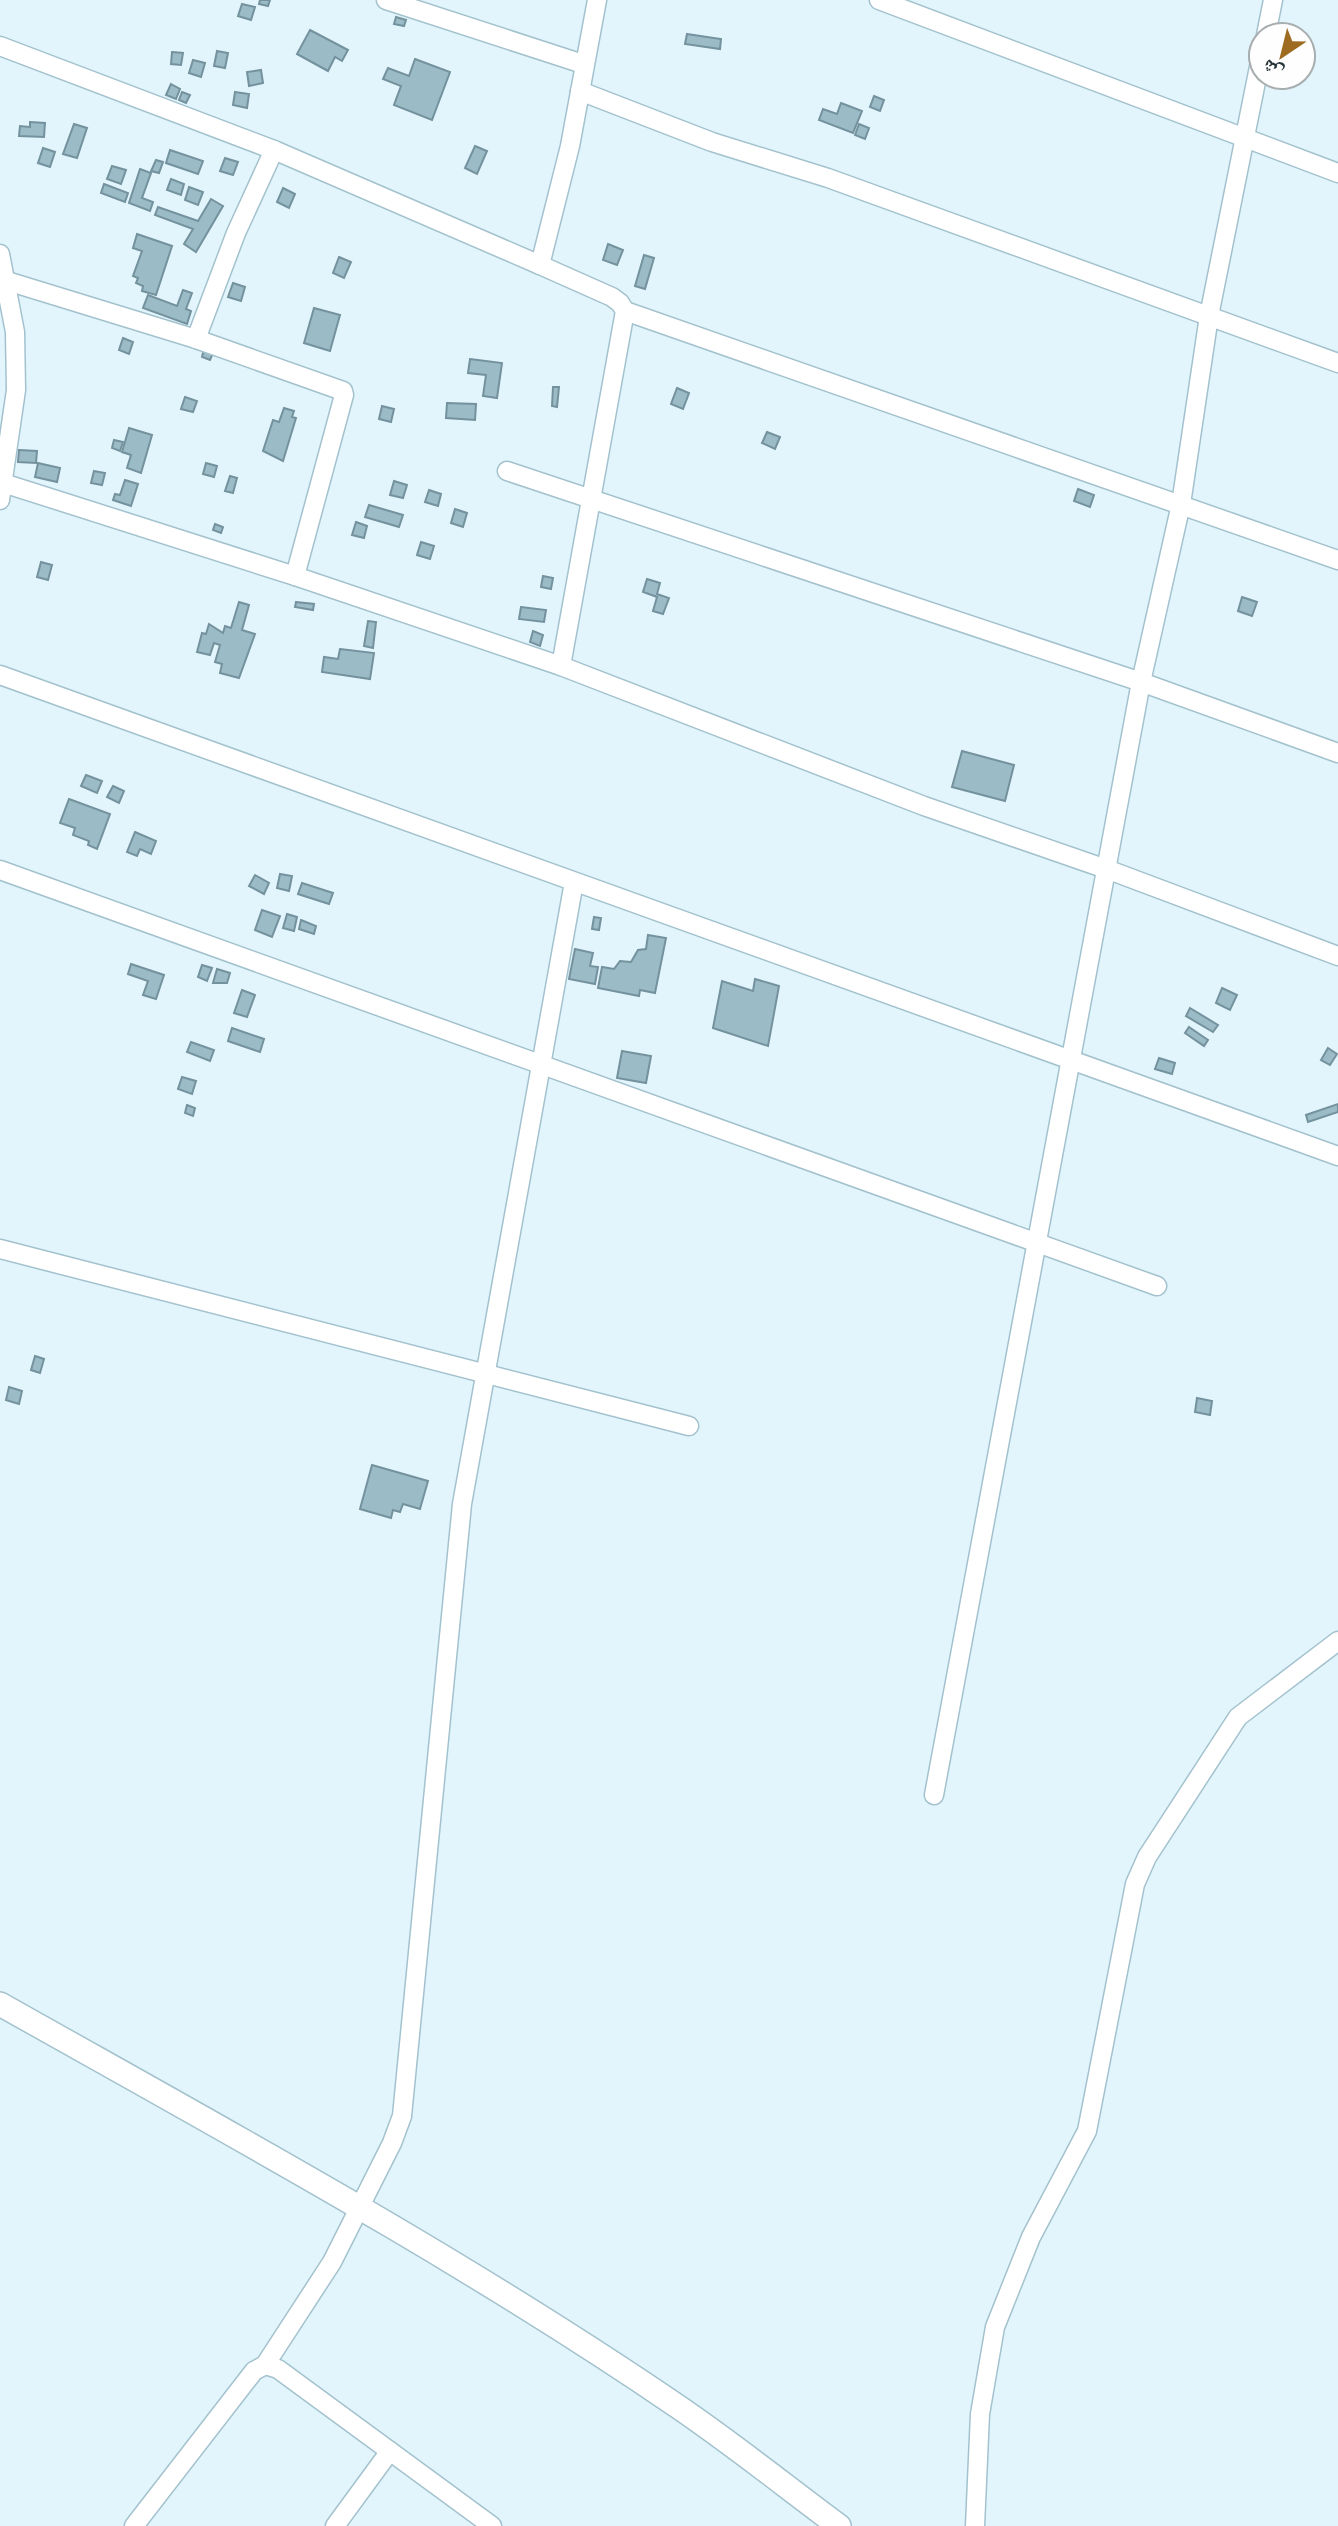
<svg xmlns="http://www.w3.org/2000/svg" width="1338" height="2526" font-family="'IBM Plex Sans','Noto Naskh Arabic',sans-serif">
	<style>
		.building { fill: #9bbbc6; stroke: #74929e; stroke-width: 2 }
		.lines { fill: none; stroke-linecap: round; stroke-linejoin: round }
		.minor-casing { stroke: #a3c2ce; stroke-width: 21 }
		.tertiary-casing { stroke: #a3c2ce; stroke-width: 26 }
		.minor { stroke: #fff; stroke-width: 18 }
		.tertiary { stroke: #fff; stroke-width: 23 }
	</style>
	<rect width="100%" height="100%" fill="#e2f5fc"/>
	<g class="building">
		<path d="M260,0H270L268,6L259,4Z"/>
		<path d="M242,4L255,7L251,20L238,16Z"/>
		<path d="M396,17L406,20L404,26L394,24Z"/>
		<path d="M310,30L348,50L342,61L335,57L328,71L297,54Z"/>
		<path d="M687,34L721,39L720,49L685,44Z"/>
		<path d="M217,51L228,53L225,68L214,66Z"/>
		<path d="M172,52L183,53L181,65L171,64Z"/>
		<path d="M415,59L450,72L432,120L394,105L401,86L383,79L388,68L409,76Z"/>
		<path d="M193,60L205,63L201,77L189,73Z"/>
		<path d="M261,70L263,83L249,86L247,72Z"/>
		<path d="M171,84L180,89L176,99L166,95Z"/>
		<path d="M182,92L190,95L186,103L179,100Z"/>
		<path d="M235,92L249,94L247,108L233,105Z"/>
		<path d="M874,96L884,100L880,111L870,107Z"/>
		<path d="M841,103L862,111L853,133L819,120L823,109L837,114Z"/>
		<path d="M30,122L45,123L44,137L19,136L20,126L30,127Z"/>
		<path d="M74,124L87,128L77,158L63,154Z"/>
		<path d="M859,124L869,128L865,139L855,135Z"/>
		<path d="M475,146L487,151L477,174L465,168Z"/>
		<path d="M43,148L55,152L50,167L38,163Z"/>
		<path d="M170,150L203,161L198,174L166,163Z"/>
		<path d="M225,158L238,162L233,175L220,171Z"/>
		<path d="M156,160L163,162L159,173L151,171Z"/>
		<path d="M112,166L126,170L121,184L107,179Z"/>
		<path d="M140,169L151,173L142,198L153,202L150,211L129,203Z"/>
		<path d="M171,179L184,184L181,195L167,190Z"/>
		<path d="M104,184L128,193L125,202L101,193Z"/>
		<path d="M189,187L203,192L198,205L185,200Z"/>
		<path d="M283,188L295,194L289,208L277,202Z"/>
		<path d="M211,199L223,206L196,252L184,244L193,229L155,215L158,207L198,221Z"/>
		<path d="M137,234L172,246L156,295L142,291L143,286L136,283L138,278L133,276L142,251L133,248Z"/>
		<path d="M608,244L623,250L617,265L603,260Z"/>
		<path d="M644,255L654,258L645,289L635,286Z"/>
		<path d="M339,257L351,262L344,278L333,273Z"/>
		<path d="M233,283L245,287L241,301L228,297Z"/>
		<path d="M183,290L192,293L186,309L191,311L187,324L143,308L148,295L177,306Z"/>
		<path d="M314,308L340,315L330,351L304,343Z"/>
		<path d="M123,338L133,342L129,354L119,350Z"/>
		<path d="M204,349L213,353L210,360L202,357Z"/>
		<path d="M470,359L502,363L497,398L483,396L486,375L468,373Z"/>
		<path d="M553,387H559L557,407L552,406Z"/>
		<path d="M677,388L689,393L683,409L671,404Z"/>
		<path d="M185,397L197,401L193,412L181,409Z"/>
		<path d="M447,403L476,404L475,420L446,418Z"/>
		<path d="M382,406L394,409L391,422L379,419Z"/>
		<path d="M284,408L294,411L292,417L296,418L283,461L263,451L273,420L279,422Z"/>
		<path d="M129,428L152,435L141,473L127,468L131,455L122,452Z"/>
		<path d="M767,432L780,437L775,449L762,443Z"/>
		<path d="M114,440L123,442L120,451L112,448Z"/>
		<path d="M19,450L37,451L36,463L18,462Z"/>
		<path d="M38,463L60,468L57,482L35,477Z"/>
		<path d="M206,463L217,466L214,477L203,474Z"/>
		<path d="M94,471L105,473L102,485L91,483Z"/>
		<path d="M230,476L237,478L233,493L225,491Z"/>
		<path d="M125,480L138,484L131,506L113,500L115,494L120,495Z"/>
		<path d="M394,481L407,485L403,498L390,495Z"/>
		<path d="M1078,489L1094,495L1090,507L1074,501Z"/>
		<path d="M429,490L441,494L438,506L425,502Z"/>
		<path d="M369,505L403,515L399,527L365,517Z"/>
		<path d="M455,509L467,513L463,527L451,523Z"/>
		<path d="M356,522L367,526L364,538L352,535Z"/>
		<path d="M215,524L223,527L221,533L213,530Z"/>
		<path d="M421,542L434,546L430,559L417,555Z"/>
		<path d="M41,562L52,565L48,580L37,577Z"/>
		<path d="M543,576L553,578L551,589L541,587Z"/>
		<path d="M647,579L660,583L657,594L669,598L663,614L653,611L657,597L643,592Z"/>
		<path d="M1242,597L1257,602L1252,616L1238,611Z"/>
		<path d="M239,602L249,605L242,630L255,634L239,678L220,673L222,664L215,662L220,645L214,643L210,655L197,652L202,633L206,634L209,624L223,633L225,626L231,628Z"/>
		<path d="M296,602L314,604L313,610L295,607Z"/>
		<path d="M521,607L546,610L544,622L519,619Z"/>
		<path d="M368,621L376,622L373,648L364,646Z"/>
		<path d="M533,631L543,635L540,646L530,642Z"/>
		<path d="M340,649L374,653L370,679L322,672L324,657L338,659Z"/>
		<path d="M962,751L1014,765L1005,801L952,787Z"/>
		<path d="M86,775L102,781L97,793L81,786Z"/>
		<path d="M113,786L124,791L119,803L107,797Z"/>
		<path d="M69,799L110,814L97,849L88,845L89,841L73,835L75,828L60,823Z"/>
		<path d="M135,832L156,841L151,854L140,849L137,856L127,852Z"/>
		<path d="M280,874L292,876L289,891L277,888Z"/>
		<path d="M255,875L269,883L264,894L249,886Z"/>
		<path d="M302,883L333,893L329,904L298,894Z"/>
		<path d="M262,910L280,916L272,937L255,930Z"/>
		<path d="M287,914L297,917L294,931L283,928Z"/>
		<path d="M594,917L601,918L599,930L592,929Z"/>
		<path d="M301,920L316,926L314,934L299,929Z"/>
		<path d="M648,935L666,938L655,993L640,990L639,996L598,988L602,967L614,969L620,961L631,962L638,950L646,949Z"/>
		<path d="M575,949L593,953L590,966L598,967L595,984L569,979Z"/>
		<path d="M131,964L164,975L156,999L143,995L148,981L128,974Z"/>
		<path d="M202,965L212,968L207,981L198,977Z"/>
		<path d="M217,969L230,973L227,983H213Z"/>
		<path d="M755,979L779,986L768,1046L713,1028L722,981L753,991Z"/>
		<path d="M1222,988L1237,995L1230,1010L1216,1003Z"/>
		<path d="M242,990L255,995L247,1017L234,1013Z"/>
		<path d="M1190,1008L1218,1025L1213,1032L1186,1016Z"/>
		<path d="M1189,1027L1208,1040L1204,1046L1185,1033Z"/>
		<path d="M232,1028L264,1039L260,1052L228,1041Z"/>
		<path d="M191,1042L214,1050L210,1061L187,1052Z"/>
		<path d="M1328,1048L1337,1054L1330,1065L1321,1060Z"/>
		<path d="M622,1051L651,1056L646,1083L617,1078Z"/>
		<path d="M1159,1058L1175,1063L1172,1074L1155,1069Z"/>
		<path d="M182,1077L196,1081L192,1094L178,1089Z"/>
		<path d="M1338,1104V1112L1308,1122L1306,1115Z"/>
		<path d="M187,1105L195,1108L193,1116L185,1113Z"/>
		<path d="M35,1356L44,1359L40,1373L31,1370Z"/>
		<path d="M9,1387L22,1391L19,1404L6,1400Z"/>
		<path d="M1197,1398L1212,1401L1210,1415L1195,1412Z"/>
		<path d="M372,1465L428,1481L420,1509L403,1504L400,1512L393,1510L391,1518L360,1509Z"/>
	</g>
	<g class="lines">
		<defs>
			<g id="minor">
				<path d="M386,0L583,64"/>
				<path d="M879,0L1338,173"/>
				<path d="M1266,35L1273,0"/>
				<path d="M0,46L274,150L540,265"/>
				<path d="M580,91L712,142L828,178L1338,363"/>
				<path d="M0,254L15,332L16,390L0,500"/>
				<path d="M7,281L196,339L343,391L344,395L295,576"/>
				<path d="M625,311L1338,560"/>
				<path d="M196,339L236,233L274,150"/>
				<path d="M507,471L1141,682L1338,753"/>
				<path d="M0,482L295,576L561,666L924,806L1109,870L1338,956"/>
				<path d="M561,666L625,311L620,303L612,297L540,265L570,146L597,0"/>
				<path d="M0,675L1338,1156"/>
				<path d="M0,870L1157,1286"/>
				<path d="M0,1249L689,1426"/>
				<path d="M934,1795L1141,682L1181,504L1209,316L1261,57"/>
				<path d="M265,2365L278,2369L492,2526"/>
				<path d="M134,2526L254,2371L265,2365L332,2262L392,2143L402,2116L462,1504L574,882"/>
				<path d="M335,2526L390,2451"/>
				<path d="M975,2526L980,2414L995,2327L1031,2237L1087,2131L1135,1884L1147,1857L1238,1717L1338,1641"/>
			</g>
			<path id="tertiary" d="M0,2004C229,2133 460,2258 677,2406C733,2444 785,2486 839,2526"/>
		</defs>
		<use href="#minor" class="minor-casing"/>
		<use href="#tertiary" class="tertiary-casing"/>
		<use href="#minor" class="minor"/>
		<use href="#tertiary" class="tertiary"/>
	</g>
	<g transform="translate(1282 56) rotate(215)"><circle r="33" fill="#fefefe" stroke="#a8adaf" stroke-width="2"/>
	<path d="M0-5L12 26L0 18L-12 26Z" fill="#9e6c21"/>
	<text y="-10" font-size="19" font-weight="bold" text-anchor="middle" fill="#263338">ش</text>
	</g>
</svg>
